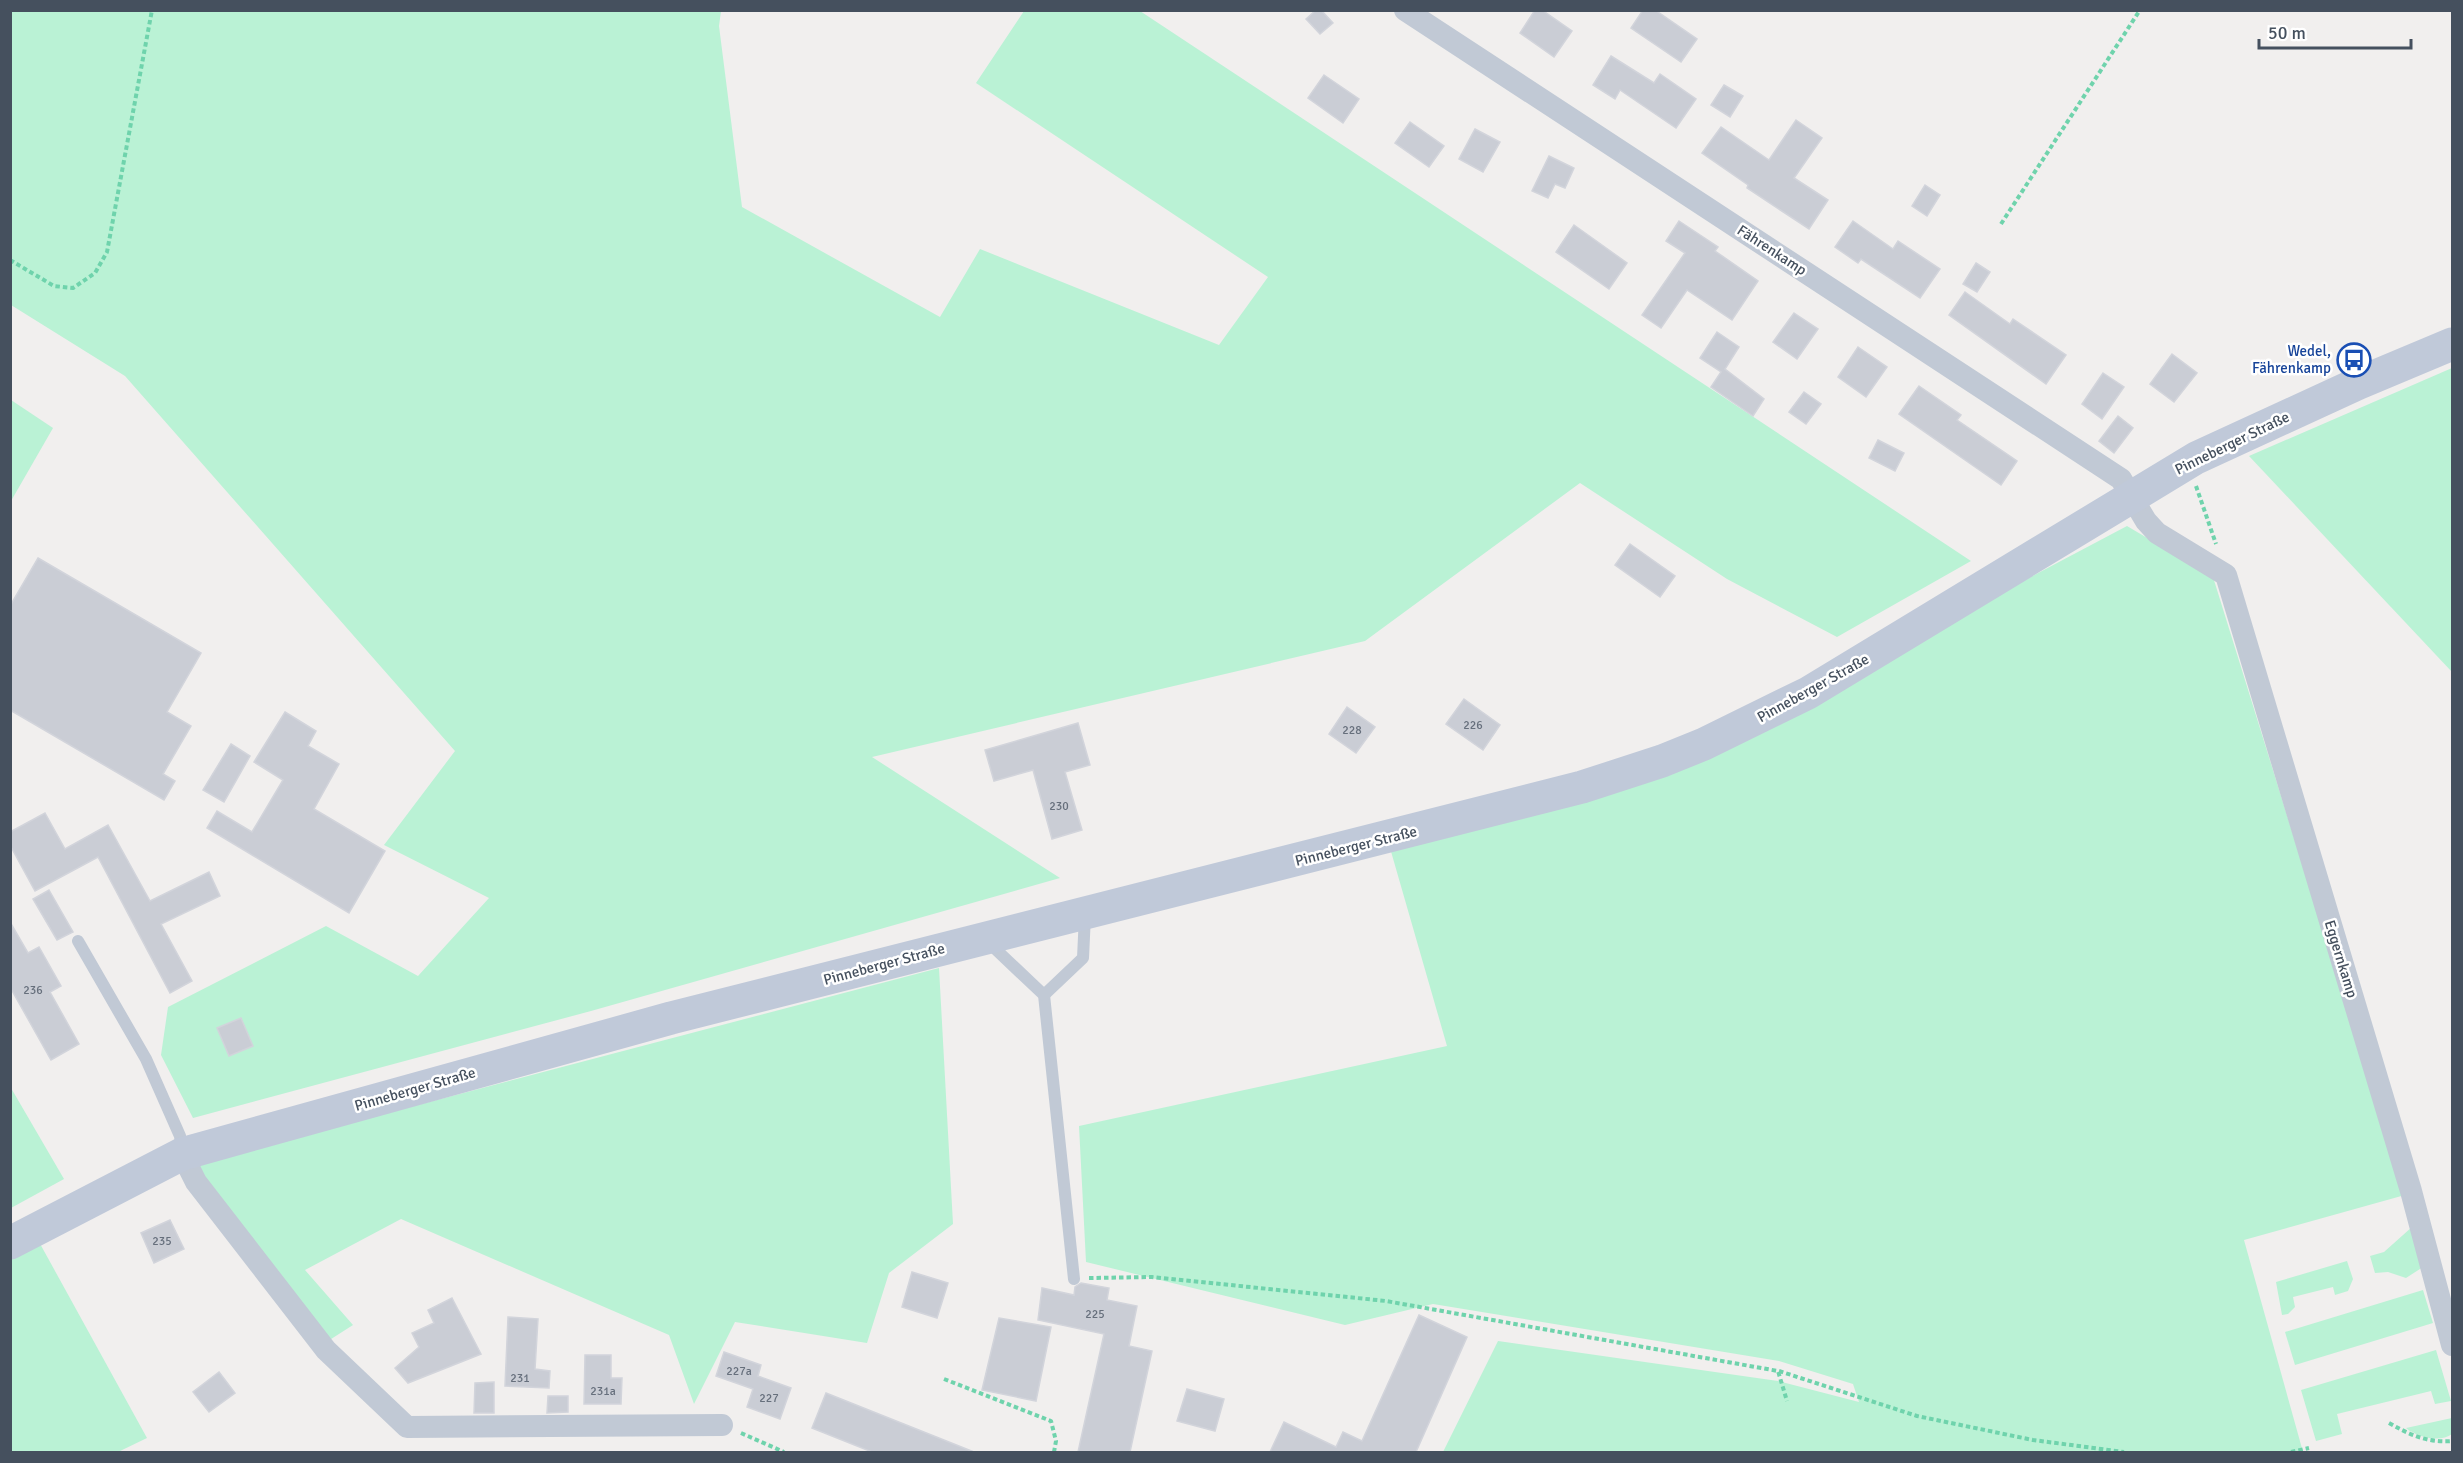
<svg xmlns="http://www.w3.org/2000/svg" width="2463" height="1463" font-family="Signika,sans-serif">
	<style>
		.green { fill: #baf2d5 }
		.building { fill: #cacdd5; stroke: #d2d4db; stroke-width: 1.5 }
		.lines { fill: none; stroke-linecap: round; stroke-linejoin: round }
		.path { stroke: #6fd3ac; stroke-width: 4; stroke-dasharray: 4.5 3; stroke-linecap: butt }
		.lane { stroke: #c1c9d5; stroke-width: 12 }
		.street { stroke: #c1c9d5; stroke-width: 22 }
		.secondary { stroke: #c0c9d9; stroke-width: 33 }
		.labels { text-anchor: middle; dominant-baseline: central; stroke-width: 5; stroke-linejoin: round; paint-order: stroke }
		.number-label { font-size: 12px; fill: #666f7c }
		.street-label { font-size: 15px; fill: #45505e; stroke: #fff }
		.transit-label { font-size: 15px; fill: #164399; stroke: #fff; text-anchor: end }
	</style>
	<rect width="100%" height="100%" fill="#f1efee"/>
	<g class="green">
		<path d="M10,11H721L719,26L742,207L940,317L980,249L1219,345L1268,277L976,83L1024,11H1140L1971,561L1837,637L1727,579L1580,483L1365,641L872,757L1060,878L591,1011L193,1118L161,1055L168,1007L326,926L418,976L489,898L384,845L455,751L125,376L11,305Z"/>
		<path d="M2452,368V672L2249,456Z"/>
		<path d="M11,400L53,428L11,501Z"/>
		<path d="M2127,526L2213,577L2405,1195L2244,1240L2303,1452H1443L1498,1341L1778,1381L1859,1402L1853,1384L1779,1361L1433,1304L1345,1325L1086,1262L1079,1126L1447,1046L1390,848L1775,712Z"/>
		<path d="M939,968L953,1224L889,1273L867,1343L735,1322L694,1404L669,1335L401,1219L305,1270L353,1325L328,1341L189,1165Z"/>
		<path d="M11,1088L64,1179L11,1208H10Z"/>
		<path d="M2412,1227L2423,1267L2406,1278L2388,1272L2375,1273L2370,1256L2384,1252Z"/>
		<path d="M33,1231L147,1438L118,1452H11L10,1243Z"/>
		<path d="M2347,1261L2353,1279L2348,1291L2335,1295L2333,1287L2293,1297L2295,1307L2288,1314L2282,1315L2276,1282Z"/>
		<path d="M2423,1290L2433,1323L2295,1365L2285,1332Z"/>
		<path d="M2436,1350L2451,1401L2435,1404L2431,1391L2337,1414L2342,1434L2316,1441L2301,1390Z"/>
		<path d="M2452,1418V1434C2440,1443 2417,1437 2406,1428Z"/>
	</g>
	<g class="building">
		<path d="M1316,10H1321L1333,23L1320,34L1306,19Z"/>
		<path d="M1535,10H1542L1572,31L1554,57L1520,33Z"/>
		<path d="M1643,10H1655L1697,39L1681,62L1631,28Z"/>
		<path d="M1611,56L1654,83L1660,74L1696,99L1676,128L1620,90L1615,99L1593,85Z"/>
		<path d="M1324,75L1359,99L1343,123L1308,98Z"/>
		<path d="M1724,85L1743,96L1730,117L1711,105Z"/>
		<path d="M1796,120L1822,138L1794,178L1828,200L1809,229L1747,188L1748,185L1702,153L1721,127L1769,160Z"/>
		<path d="M1410,122L1444,146L1429,167L1395,143Z"/>
		<path d="M1475,129L1500,142L1483,172L1459,159Z"/>
		<path d="M1549,156L1574,168L1565,188L1555,184L1548,198L1532,191Z"/>
		<path d="M1925,185L1940,195L1927,216L1912,206Z"/>
		<path d="M1679,221L1718,247L1715,251L1758,281L1732,320L1687,290L1661,328L1642,315L1685,253L1666,241Z"/>
		<path d="M1853,221L1893,249L1898,241L1940,269L1920,298L1861,259L1858,263L1835,247Z"/>
		<path d="M1574,225L1627,263L1609,289L1556,252Z"/>
		<path d="M1976,263L1990,272L1977,292L1963,284Z"/>
		<path d="M1965,292L2010,324L2013,319L2066,355L2046,384L1949,315Z"/>
		<path d="M1794,313L1818,329L1797,359L1773,342Z"/>
		<path d="M1717,332L1739,347L1725,369L1764,399L1753,416L1711,387L1721,372L1700,358Z"/>
		<path d="M1858,347L1887,367L1866,397L1838,377Z"/>
		<path d="M2172,354L2197,373L2174,402L2150,384Z"/>
		<path d="M2103,373L2124,387L2102,419L2082,404Z"/>
		<path d="M1919,386L1961,415L1957,420L2017,461L2001,485L1899,414Z"/>
		<path d="M1804,392L1821,404L1806,424L1789,412Z"/>
		<path d="M2118,416L2133,428L2114,453L2099,441Z"/>
		<path d="M1878,440L1904,453L1895,471L1869,458Z"/>
		<path d="M1630,544L1675,576L1660,597L1615,565Z"/>
		<path d="M38,558L201,653L167,712L191,726L163,774L175,781L164,800L10,710V606Z"/>
		<path d="M1464,699L1500,725L1483,750L1446,724Z"/>
		<path d="M1347,707L1375,727L1356,753L1329,734Z"/>
		<path d="M285,712L316,731L308,746L339,764L314,809L385,851L349,913L207,828L217,811L252,832L283,780L254,762Z"/>
		<path d="M1078,723L1090,765L1065,772L1082,830L1052,839L1033,770L994,781L985,750Z"/>
		<path d="M231,744L250,756L224,802L203,790Z"/>
		<path d="M45,813L65,849L108,825L150,901L209,872L220,896L161,924L192,981L170,993L98,857L35,891L10,845V832Z"/>
		<path d="M49,890L73,932L57,940L33,899Z"/>
		<path d="M10,922L28,953L39,947L61,986L50,992L79,1044L51,1060L10,987Z"/>
		<path d="M241,1018L253,1046L229,1056L217,1028Z"/>
		<path d="M170,1220L184,1249L154,1263L141,1233Z"/>
		<path d="M912,1272L948,1283L937,1318L902,1307Z"/>
		<path d="M1081,1283L1109,1288L1107,1300L1137,1306L1129,1346L1152,1351L1130,1452H1078L1104,1334L1038,1320L1042,1288L1074,1295L1075,1287Z"/>
		<path d="M452,1298L481,1354L408,1383L395,1368L419,1347L412,1333L434,1323L428,1310Z"/>
		<path d="M1419,1315L1467,1337L1416,1452H1270L1284,1422L1336,1447L1343,1432L1362,1441Z"/>
		<path d="M508,1317L538,1319L535,1369L550,1371L549,1388L505,1386Z"/>
		<path d="M999,1318L1051,1327L1036,1401L982,1390Z"/>
		<path d="M724,1352L761,1365L758,1376L791,1388L780,1419L747,1407L753,1389L716,1376Z"/>
		<path d="M585,1355H611V1378H622L621,1404H584Z"/>
		<path d="M219,1372L235,1393L209,1412L193,1392Z"/>
		<path d="M494,1382V1413H474L475,1383Z"/>
		<path d="M1187,1389L1224,1399L1215,1431L1177,1421Z"/>
		<path d="M826,1393L974,1452H872L812,1428Z"/>
		<path d="M548,1396H568V1412L547,1413Z"/>
	</g>
	<g class="lines">
		<g class="path">
			<path d="M2001,224L2140,10"/>
			<path d="M10,260L54,286L73,288L95,273L107,252L152,10"/>
			<path d="M2196,486L2216,544"/>
			<path d="M1089,1278L1152,1277L1386,1301L1778,1371L1787,1401"/>
			<path d="M1779,1371L1917,1416L2033,1440L2124,1452"/>
			<path d="M944,1379L1051,1421L1056,1441L1054,1452"/>
			<path d="M2389,1423C2410,1435 2428,1443 2452,1441"/>
			<path d="M741,1433L784,1452"/>
			<path d="M2291,1452L2309,1448"/>
		</g>
		<g class="lane">
			<path d="M78,941L146,1059L180,1136L182,1153"/>
			<path d="M988,942L1044,995L1074,1279"/>
			<path d="M1044,995L1083,958L1085,915"/>
		</g>
		<g class="street">
			<path d="M1405,10L2121,479L2146,521L2157,533L2226,575L2411,1191L2452,1345"/>
			<path d="M182,1154L196,1182L326,1350L407,1427L722,1425"/>
		</g>
		<path class="secondary" d="M10,1243L182,1154L671,1018L1582,787L1662,761L1704,744L1808,693L2196,458L2359,383L2452,344"/>
	</g>
	<defs>
		<symbol id="bus-ring" viewBox="-11 -11 22 22"><circle r="9.5" fill="#fff" stroke="#1a4fb4" stroke-width="1.5"/><path d="M-5-6H5V4H4V6H2V4H-2V6H-4V4H-5ZM-3.5-4V0h7V-4ZM-3.5 1.2v1.5H-2V1.2ZM2 1.2v1.5H3.5V1.2Z" fill="#1a4fb4"/></symbol>
	</defs>
	<g fill-rule="evenodd">
		<use href="#bus-ring" x="2335" y="341" width="38" height="38"/>
	</g>
	<g class="labels">
		<g class="number-label">
			<text x="1473" y="725">226</text>
			<text x="1352" y="730">228</text>
			<text x="1059" y="806">230</text>
			<text x="33" y="990">236</text>
			<text x="162" y="1241">235</text>
			<text x="1095" y="1314">225</text>
			<text x="739" y="1371">227a</text>
			<text x="520" y="1378">231</text>
			<text x="603" y="1391">231a</text>
			<text x="769" y="1398">227</text>
		</g>
		<g class="street-label">
			<text transform="translate(1772 250) rotate(33)">Fährenkamp</text>
			<text transform="translate(2232 443) rotate(-26)">Pinneberger Straße</text>
			<text transform="translate(1813 688) rotate(-29)">Pinneberger Straße</text>
			<text transform="translate(1356 846) rotate(-14)">Pinneberger Straße</text>
			<text transform="translate(2341 959) rotate(73)">Eggernkamp</text>
			<text transform="translate(884 964) rotate(-15)">Pinneberger Straße</text>
			<text transform="translate(415 1089) rotate(-16)">Pinneberger Straße</text>
		</g>
		<g class="transit-label">
			<text x="2331" y="351">Wedel,<tspan x="2331" dy="17">Fährenkamp</tspan></text>
		</g>
	</g>
	<rect width="2463" height="1463" fill="none" stroke="#45505e" stroke-width="24"/>
	<path d="M2259 39v9h152v-9" fill="none" stroke="#45505e" stroke-width="3"/>
	<text x="2268" y="39" font-size="18" fill="#45505e" stroke="#ffffff" stroke-width="4.5" paint-order="stroke">50 m</text>
</svg>
